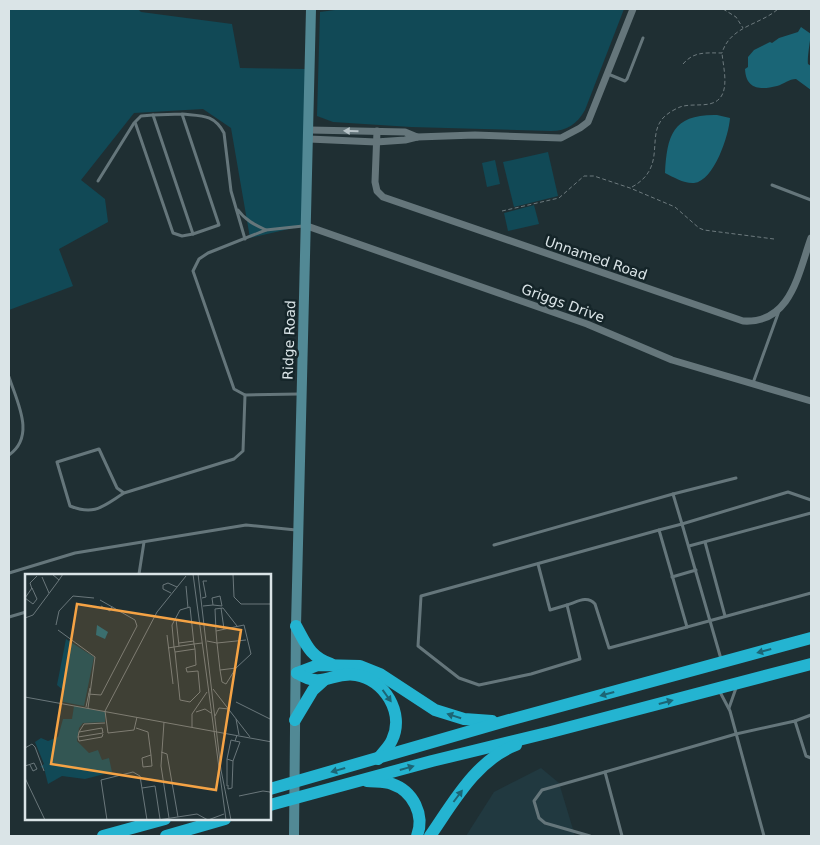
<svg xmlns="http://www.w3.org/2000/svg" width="820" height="845" font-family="'DejaVu Sans',sans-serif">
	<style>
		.built { fill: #213940 }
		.green { fill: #114956 }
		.water { fill: #1a6576 }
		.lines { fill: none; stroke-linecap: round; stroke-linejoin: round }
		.path { stroke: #6d7a7e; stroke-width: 1; stroke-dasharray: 4 2.5; stroke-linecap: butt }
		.lane { stroke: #65767b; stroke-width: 3 }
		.street { stroke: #65767b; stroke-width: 7 }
		.secondary { stroke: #528995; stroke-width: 10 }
		.highway { stroke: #24b4d1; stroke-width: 12 }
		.oneway { fill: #b7c3c7 }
		.oneway2 { fill: #1c6575 }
		.labels { text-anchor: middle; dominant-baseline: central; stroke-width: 5; stroke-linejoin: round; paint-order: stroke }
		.street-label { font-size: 14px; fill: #dae4e7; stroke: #152529 }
		.inset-road { fill: none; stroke: #6a777b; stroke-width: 1 }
		.view { fill: #f5a345; fill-opacity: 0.15; stroke: #f5a345; stroke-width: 2.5 }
		.inset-edge { fill: none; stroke: #dae4e7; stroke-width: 2.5 }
	</style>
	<rect width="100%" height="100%" fill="#1f2f33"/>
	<path class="built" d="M541,768L559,783L575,836H466L494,792Z"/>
	<g class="green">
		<path d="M9,9H138L141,12L232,24L240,68L307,69L302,226L250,238L231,128L203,109L134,113L81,180L105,199L108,222L59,249L73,286L9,310Z"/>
		<path d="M342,9H624L585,110C577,124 567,131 551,131L411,127L333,122L317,116L320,12Z"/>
		<path d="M548,152L558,196L514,207L503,162Z"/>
		<path d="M495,160L500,184L487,187L482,163Z"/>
		<path d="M534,205L539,224L508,231L504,213Z"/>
	</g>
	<g class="water">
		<path d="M801,27L811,34C810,40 807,60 808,64L811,66V90L796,79C789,79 784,84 777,86C761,90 746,90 745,69L748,67V57L754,50L770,42L772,43L779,38L798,32Z"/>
		<path d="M717,115L730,118C729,135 714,181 694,183C685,184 673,177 665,173C667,135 673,114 717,115Z"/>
	</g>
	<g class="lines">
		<g class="path">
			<path d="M723,9L736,17L743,28"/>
			<path d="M683,64C694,51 706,53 722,53C730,26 760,25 778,9"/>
			<path d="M632,187C668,167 645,136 664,117C668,113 675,109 680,107C694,102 714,110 722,95C728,84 723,65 722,53"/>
			<path d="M502,211L559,198L584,176H594L630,188L675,207L699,228L704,230L774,239"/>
		</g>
		<g class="lane">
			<path d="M608,74L625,81L627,79L643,38"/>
			<path d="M182,114L153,115L193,234L219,225L182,114C202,116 214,114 224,133L231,191L245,239"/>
			<path d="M153,115L141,116L135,122L173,233L182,236L193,234"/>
			<path d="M98,181L134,123"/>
			<path d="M772,185L811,200"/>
			<path d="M238,210C245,220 255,225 266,230"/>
			<path d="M9,377C17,402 36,436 9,455"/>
			<path d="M753,383L779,311"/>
			<path d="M299,394L245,395L234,389L193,271L199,259L208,253L266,230L303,226"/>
			<path d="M124,493C103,506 95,516 70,506L57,462L99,449L117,488L124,493L234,459L243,451L245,395"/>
			<path d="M673,494L682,524L788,492L811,500"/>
			<path d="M659,530L421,596L418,646L459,678L479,685L531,674L580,659L567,605C577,602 587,595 595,604L609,648L687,627"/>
			<path d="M705,542L725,616"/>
			<path d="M494,545L673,494L736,478"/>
			<path d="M689,546L811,513"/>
			<path d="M538,564L550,610L567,605"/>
			<path d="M9,573L75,553L246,525L296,530"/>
			<path d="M136,575L139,574L144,542"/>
			<path d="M672,577L696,570"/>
			<path d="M9,617L26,612"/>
			<path d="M721,659L682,524L659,530L687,627L811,593"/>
			<path d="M720,692L730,711L764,836"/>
			<path d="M729,708L736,688"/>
			<path d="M795,721L811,715"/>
			<path d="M590,836L545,823L539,818L534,801L542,790L605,772"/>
			<path d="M622,836L605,772L736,734L795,721L806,756L811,758"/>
		</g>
		<g class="street">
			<path d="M310,130L405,132L417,137"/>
			<path d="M377,131L375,182L377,191L383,197L743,321C791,324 798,274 811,238"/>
			<path d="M309,139L376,142L405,140L417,137L475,135L561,138L580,128L588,122L633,9"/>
			<path d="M307,226L587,324L672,360L811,401"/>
		</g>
		<path class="secondary" d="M294,836L296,626L311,9"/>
		<g class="highway">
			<path d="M296,626C306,644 310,657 331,664"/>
			<path d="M297,673L318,665L360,666L380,674L435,710L464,719L492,721"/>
			<path d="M297,673C324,690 331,671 356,675C384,679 405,713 392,740C389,747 382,753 378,759"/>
			<path d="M295,720L313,690L323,681"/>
			<path d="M367,781C375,782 385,781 392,784C413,791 425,815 417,836"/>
			<path d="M270,789L502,722L811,638"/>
			<path d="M270,805L432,761L551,732L811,664"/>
			<path d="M103,836L165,819"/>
			<path d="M166,836L225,819"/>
			<path d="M430,836C453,803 476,760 516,745"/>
		</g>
	</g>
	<defs><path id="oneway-solid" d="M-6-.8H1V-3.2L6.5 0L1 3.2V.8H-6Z" transform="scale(1.25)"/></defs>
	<use class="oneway" href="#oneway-solid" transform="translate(351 131) rotate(-179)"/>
	<g class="oneway2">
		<use href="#oneway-solid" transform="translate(764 651) rotate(165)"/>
		<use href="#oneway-solid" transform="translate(607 694) rotate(165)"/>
		<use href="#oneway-solid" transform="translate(387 696) rotate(54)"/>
		<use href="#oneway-solid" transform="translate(666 702) rotate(-15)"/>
		<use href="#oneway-solid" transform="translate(454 716) rotate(-162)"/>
		<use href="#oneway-solid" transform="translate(407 768) rotate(-16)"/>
		<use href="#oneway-solid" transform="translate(338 770) rotate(164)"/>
		<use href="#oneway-solid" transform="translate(458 796) rotate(-53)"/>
	</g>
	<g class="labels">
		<g class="street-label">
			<text transform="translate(596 258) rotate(19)">Unnamed Road</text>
			<text transform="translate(563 303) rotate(20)">Griggs Drive</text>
			<text transform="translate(289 340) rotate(-88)">Ridge Road</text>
		</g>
	</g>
	<g transform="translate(25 574)">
		<rect width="246" height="246" fill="#1f2f33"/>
		<path d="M41,65L69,83L59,132L38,128V116L32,111ZM49,132L80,138V148L58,149L54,154L52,167L64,179L73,176L77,186L84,184L87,198L60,205L37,202L23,210L19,194L15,193L19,190L10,168L16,164L23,167L33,163L38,145H47Z" fill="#114956"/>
		<path d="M72,51L83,58L80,65L71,61Z" fill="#1a6576"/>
		<path class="inset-road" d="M27,0L34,6L38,0M168,0L201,246M173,0L196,196L206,246M208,0L209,23L216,30H247M17,3L24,19M161,12L163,34M7,14L12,25L8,30L0,24ZM7,15L5,9L12,2M146,19L138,15V11L143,9L152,13M177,24L181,23L178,7H182M76,32L85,37L87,32M178,32L188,31L187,24L195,22L197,32L188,31M196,34L199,55M0,44L8,41L34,6M151,45L154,72M31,51L34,37L48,22L69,24M33,56L70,83L63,134M191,57L190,35L198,34L212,52M142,61L148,110M182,67L192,69L195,96L211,94L226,80L219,51L191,57L192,69L221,66M154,69L169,67M143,74L149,73L147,51L155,36L165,33L169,70L170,75L150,78L149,73L169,70L177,69M150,78L155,126L165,128L175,118L173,97L162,98L161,94L171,91L170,75M195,96L197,108L201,110L211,94M188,115L225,163M63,120L76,121L112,52L110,46L75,26M0,123L247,168M211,128L247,146M61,133L65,114M171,138L180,135L186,139M190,142L194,134L204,135M112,143L109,156L83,159L80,137L132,38L161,2M211,145L214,161M139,148L136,192L144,244M167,153V140L182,118M111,154L123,158L126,181L117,184L118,193L127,192L126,181M54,158L53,163L78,159L77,154L54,158L59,150L80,149M53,163L54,167L77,163L78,160M0,174L7,170L10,173L19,197M136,178L142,180L153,243M202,185V212M208,187L202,185L206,166L210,167M0,192L9,189L12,195L8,197L5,191M0,204L20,246M203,211V215L207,214L208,187L215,168L210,167L212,161M117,214L130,212L135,245M214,222L238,217L245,218L247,223M82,246L76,206L108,198L115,202L122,246M133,246L172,240L183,246M183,246L199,240"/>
		<path class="view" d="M52,30L216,56L191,216L26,190Z"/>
		<rect width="246" height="246" class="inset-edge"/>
	</g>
	<rect width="820" height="845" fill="none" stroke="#dae4e7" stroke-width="20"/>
</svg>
